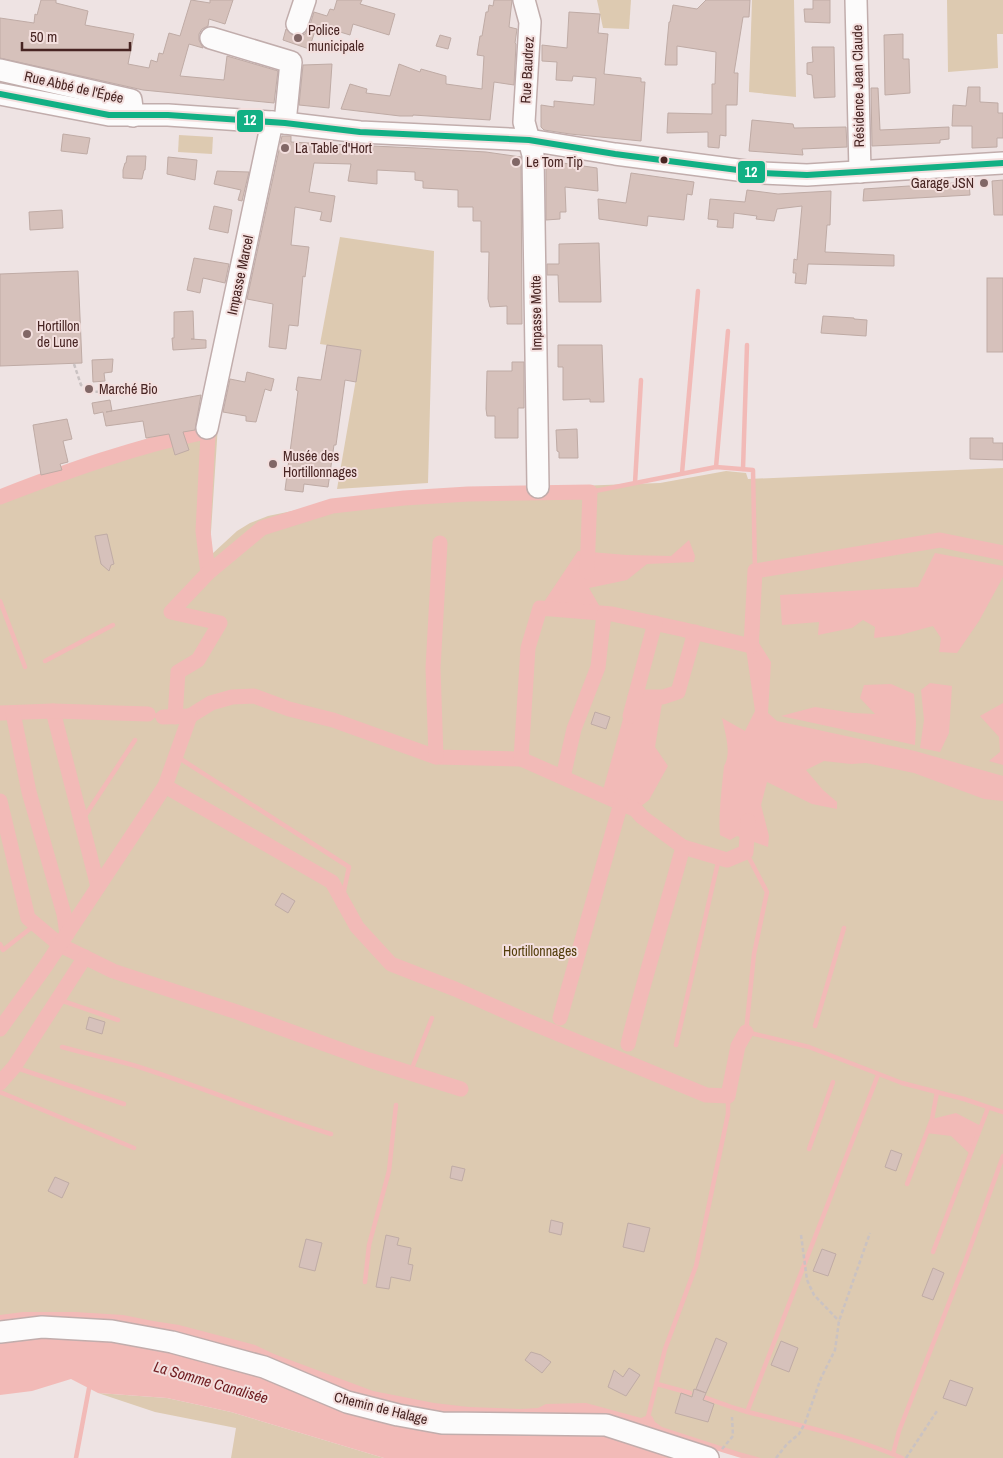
<svg xmlns="http://www.w3.org/2000/svg" width="1003" height="1458" font-family="'Archivo Narrow',sans-serif">
	<style>
		.green { fill: #ddcab1 }
		.water { fill: #f2bab7 }
		.lines { fill: none; stroke-linecap: round; stroke-linejoin: round }
		.stream { stroke: #f2bab7; stroke-width: 4.5 }
		.canal { stroke: #f2bab7; stroke-width: 15 }
		.building { fill: #d6c1bb; stroke: #bfaba5 }
		.minor-casing { stroke: #c1adac; stroke-width: 24 }
		.path { stroke: #cac2c2; stroke-width: 2.5; stroke-dasharray: 4 2.5; stroke-linecap: butt }
		.minor { stroke: #fcfbfb; stroke-width: 21 }
		.bus-1-casing { stroke: #f3dfde; stroke-width: 10 }
		.bus-1 { stroke: #12b084; stroke-width: 6 }
		.poi-dot { fill: #816766; stroke: #f3dfde; stroke-width: 2 }
		.bus-dot { fill: #472422; stroke: #f3dfde; stroke-width: 2 }
		.labels { text-anchor: middle; dominant-baseline: central; stroke-width: 4; stroke-linejoin: round; paint-order: stroke }
		.poi-label { font-size: 14px; fill: #472422; stroke: #f3dfde; text-anchor: start }
		.street-label { font-size: 14px; fill: #472422; stroke: #f3dfde }
		.park-label { font-size: 14px; fill: #533d0b; stroke: #f3dfde }
		.water-label { font-size: 15px; font-style: italic; fill: #6d191d; stroke: #f3dfde }
		.line-badge { stroke: #f3dfde; stroke-width: 2 }
		.badge-label { font-size: 14px; text-anchor: middle; font-weight: bold; fill: #fff }
	</style>
	<rect width="100%" height="100%" fill="#eee3e3"/>
	<g class="green">
		<path d="M597,0H631L629,29L603,28Z"/>
		<path d="M752,0H794L796,97L749,92Z"/>
		<path d="M947,0H1003V34H997L998,68L948,72Z"/>
		<path d="M179,135L213,137L212,154L178,152Z"/>
		<path d="M340,237L434,251L428,483L337,489L361,350L320,344Z"/>
		<path d="M218,425L210,547L212,554L237,531L250,523L268,516L326,504L402,497L548,487L660,483L726,471L746,473L748,479L1003,468V1458H749L599,1410L492,1415L357,1394L250,1351L180,1331L0,1322V490L155,436L195,427Z"/>
		<path d="M98,1393L167,1398L231,1412L384,1458H231L236,1428L155,1412Z"/>
	</g>
	<g class="water">
		<path d="M689,540L695,556L694,562L647,564L627,580L589,588L604,614L540,608L578,551L627,555L671,556Z"/>
		<path d="M935,553L1003,566V577L979,621L957,653L939,652L941,638L933,626L900,635L874,638L875,627L863,620L852,628L818,635L819,622L782,625L780,595L918,587Z"/>
		<path d="M745,614H760L759,643L771,662L768,713L777,721L915,751L1003,776V801L984,799L914,773L866,763L851,764L824,761L806,770L823,790L837,802V809L812,804L767,782L761,805L769,836L768,847L737,836L730,840L720,835C718,815 722,788 724,766C732,753 725,733 722,718L745,731L755,711L746,649Z"/>
		<path d="M930,683L952,686L949,733L940,752L920,748L924,720L921,690Z"/>
		<path d="M891,684L914,694L916,722L915,745L781,716L815,707L853,713L875,714L860,698L864,685Z"/>
		<path d="M630,694L635,697H663L655,747L668,766L649,800L636,810L608,797L603,790Z"/>
		<path d="M1003,703V765L989,761L1000,752L999,737L980,716Z"/>
		<path d="M956,1113L981,1126L970,1154L951,1136L926,1133L932,1119Z"/>
		<path d="M23,1312H75L123,1315L153,1321L179,1325L255,1345L274,1354L373,1391L434,1403L469,1407L520,1409L538,1408L546,1404L586,1403L641,1418L648,1415L652,1416L655,1422L662,1427L739,1452L761,1458H741L653,1431L585,1415L561,1414L524,1416L467,1415L433,1411L361,1397L248,1353L192,1336L0,1324V1315Z"/>
		<path d="M43,1337L138,1342L252,1374L344,1412L466,1431H591L690,1458H384L231,1412L167,1398L98,1393L71,1379L32,1391L0,1395V1343Z"/>
	</g>
	<g class="lines">
		<g class="stream">
			<path d="M716,467L728,331"/>
			<path d="M743,469L747,345"/>
			<path d="M682,473L698,291"/>
			<path d="M635,483L641,380"/>
			<path d="M590,492L716,467L753,470L755,571"/>
			<path d="M0,601L25,667"/>
			<path d="M45,661L113,625"/>
			<path d="M148,714L163,717"/>
			<path d="M176,756L349,867L342,900"/>
			<path d="M81,822L135,740"/>
			<path d="M746,852L767,892L754,954L746,1032L809,1047L902,1083L964,1099L1003,1112"/>
			<path d="M0,944L3,950L36,924"/>
			<path d="M57,999L118,1020"/>
			<path d="M815,1026L844,928"/>
			<path d="M676,1045L719,858"/>
			<path d="M62,1047C87,1054 112,1059 136,1066C202,1087 265,1114 331,1134"/>
			<path d="M14,1067L124,1104"/>
			<path d="M410,1073L432,1018"/>
			<path d="M0,1092L134,1148"/>
			<path d="M809,1149L833,1082"/>
			<path d="M907,1184L932,1119L937,1092"/>
			<path d="M933,1252L988,1108"/>
			<path d="M365,1282L369,1245L389,1171L396,1105"/>
			<path d="M657,1384L690,1393"/>
			<path d="M701,1396C717,1402 732,1408 748,1412C800,1426 852,1436 902,1458"/>
			<path d="M747,1412L878,1075"/>
			<path d="M647,1421L665,1349L696,1266L728,1114V1096"/>
			<path d="M893,1454L899,1431L965,1262L1003,1156"/>
			<path d="M76,1458L90,1383"/>
		</g>
		<g class="canal">
			<path d="M0,497C67,471 136,446 206,432L208,434L203,531L208,573"/>
			<path d="M635,697H663L678,692L695,632"/>
			<path d="M53,711L98,887"/>
			<path d="M0,713L53,711L148,714"/>
			<path d="M13,713L29,792L64,914L67,934"/>
			<path d="M190,716L211,703L232,697L254,696L289,709L333,720L436,757L521,759L528,648L540,608L612,614L681,629L751,646L755,571L940,540L1003,553"/>
			<path d="M630,716L655,623"/>
			<path d="M175,717L178,672L198,660L220,623L171,612L208,573L262,528L332,506L404,498L468,494L590,492L587,572"/>
			<path d="M436,757L433,668L440,543"/>
			<path d="M521,759L636,810L642,817L683,847L727,860L746,852L748,821"/>
			<path d="M563,777L574,729L598,667L604,614"/>
			<path d="M165,786L332,882L357,927L391,964L455,989L525,1020L706,1095L728,1096L738,1046L746,1032"/>
			<path d="M0,801L28,918L60,945L113,971L237,1012L369,1060L461,1089"/>
			<path d="M560,1018L621,803"/>
			<path d="M0,1029L45,967L165,786L190,716L163,717"/>
			<path d="M628,1044C644,978 665,913 683,847"/>
			<path d="M0,1083L14,1067L85,957"/>
		</g>
	</g>
	<g class="building">
		<path d="M41,0H56V3L88,11L85,25L134,34L128,64L149,68L151,60L157,62L159,53L163,54L169,33L180,36L191,0L210,3V0H233L225,24L209,19L208,26L202,29L199,34V40L203,48L189,44L180,76L224,80L227,56L278,71L274,103L143,90L0,58V18L34,23L35,14L37,15Z"/>
		<path d="M337,0H362L360,4L395,14L389,35L353,24L350,35L317,25L309,49L283,40L286,29L294,36H300L305,34L309,28L314,12L327,16L330,9L334,10Z"/>
		<path d="M494,0H512L509,27L517,29L515,43L516,44L514,85L494,82L490,120L413,115V116H400L341,109L350,84L367,89L366,93L390,96L399,64L420,72L421,69L446,76V84L482,89L484,56L477,55L480,36H482L486,12H488L489,5L493,6Z"/>
		<path d="M706,0H750L749,17H743L734,73H738L737,105H726V136L720,135L719,148L708,147V132L667,133L668,113L712,114V84H715L716,52L677,46V65H665L669,22H670L673,5L697,9Z"/>
		<path d="M813,0H830V23L805,22L804,9H813Z"/>
		<path d="M569,12L600,14L598,33L608,34L604,74L641,78V82H645L641,141L570,134L544,130L541,127V105L554,107V101L594,105L596,78L573,76L572,81L556,80L557,62L542,61V45L567,48Z"/>
		<path d="M903,34V59H909L910,93L885,95L884,35Z"/>
		<path d="M440,35L451,38L448,49L436,46Z"/>
		<path d="M812,47H834L835,97L814,98L812,75L807,74V63L813,62Z"/>
		<path d="M332,64L329,108L299,105L303,65Z"/>
		<path d="M968,87H980V102L998,103V113H1003V138H997V147L972,148V126H952L953,105L966,106Z"/>
		<path d="M871,88H878L880,130L949,127V139L940,140V143L872,146Z"/>
		<path d="M752,120L793,124L794,128L846,127L847,147L802,149L803,155L749,151Z"/>
		<path d="M63,134L90,138L87,154L61,151Z"/>
		<path d="M282,136H291V142L326,144V147L327,144L417,148L486,152L521,157L522,324H507V306L490,307L488,299L489,252H481V221H473V207H458V190L423,188V181L415,180V172L377,170V184L348,181L351,164L314,163L309,192L335,196L331,222L320,220L322,212L295,207L291,245L309,247L305,277L303,276L298,326L289,325L286,349L269,347L273,304L247,299Z"/>
		<path d="M127,156H146L145,170H144L142,179L123,178V170L125,163H126Z"/>
		<path d="M168,157L197,160L195,180L167,174Z"/>
		<path d="M549,161L597,168L598,191L565,187L566,212H560V219L546,220V163Z"/>
		<path d="M217,171L249,172L242,201L238,200L241,190L214,184Z"/>
		<path d="M631,173L694,182L692,195L687,194L684,220L648,216L647,226L599,219L598,199L626,203Z"/>
		<path d="M1003,180V215H994L992,181Z"/>
		<path d="M969,182L970,195L863,201L864,189Z"/>
		<path d="M747,190L778,194L831,191L830,225H827L825,252L894,255V266L808,264L806,284L795,283L796,273H793L794,259L797,260L802,206L777,209L774,221L756,219L757,216L734,213L733,228L717,227L718,220L708,219L710,199L745,202Z"/>
		<path d="M214,206L232,210L228,233L209,229Z"/>
		<path d="M62,210L63,228L30,230L29,212Z"/>
		<path d="M599,243L601,302H559L558,275H547V264H559V244Z"/>
		<path d="M194,258L229,264L225,283L203,278L200,293L187,290Z"/>
		<path d="M78,271L82,363L0,366V274Z"/>
		<rect x="987" y="278" width="16" height="74"/>
		<path d="M193,311L194,339H191L206,340V348L173,350L172,338H174V312Z"/>
		<path d="M823,316L854,318V319L867,320L866,336L821,333Z"/>
		<path d="M327,345L361,350L356,382L345,380L336,445H334L328,487L304,484L303,492L285,490L298,391L296,390L298,377L321,380Z"/>
		<path d="M558,345H602L604,402H590V399L563,400V367H558Z"/>
		<path d="M113,359L112,372L104,373L105,381L93,382L92,360Z"/>
		<path d="M512,362H524V408H518V438H495V416H487L486,409L487,371H512Z"/>
		<path d="M247,372L274,379L271,391L265,389L256,422L246,421V416L223,412L230,379L245,382Z"/>
		<path d="M201,395L195,430L183,432L189,450L175,455L169,434L146,438L143,421L106,426L103,412L94,414L92,403L110,400L112,411L106,412Z"/>
		<path d="M67,419L72,439L63,441L68,462L60,464L62,470L41,475L33,425Z"/>
		<path d="M577,429L578,458H559V452L557,451L556,430Z"/>
		<path d="M970,438H993V443H1003V460L970,459Z"/>
		<path d="M107,534L114,564L111,565L109,571L101,564L95,536Z"/>
		<path d="M595,712L610,717L606,729L591,724Z"/>
		<path d="M282,893L295,901L288,913L275,905Z"/>
		<path d="M89,1017L105,1022L102,1034L86,1029Z"/>
		<path d="M891,1150L902,1154L896,1171L885,1167Z"/>
		<path d="M452,1166L465,1169L462,1181L450,1178Z"/>
		<path d="M55,1177L69,1183L62,1198L48,1191Z"/>
		<path d="M551,1220L563,1223L561,1235L549,1232Z"/>
		<path d="M628,1223L650,1228L644,1252L623,1247Z"/>
		<path d="M386,1235L399,1238L397,1245L411,1248L408,1264L413,1265L410,1281L391,1277L389,1289L376,1287Z"/>
		<path d="M306,1239L322,1243L315,1271L299,1267Z"/>
		<path d="M822,1249L836,1254L828,1276L813,1271Z"/>
		<path d="M933,1268L944,1273L933,1300L922,1296Z"/>
		<path d="M716,1338L727,1343L706,1393L696,1389Z"/>
		<path d="M781,1341L798,1348L789,1372L771,1365Z"/>
		<path d="M531,1352L541,1355L551,1362L542,1373L525,1360Z"/>
		<path d="M629,1368L640,1375L626,1396L608,1387L614,1370L623,1377Z"/>
		<path d="M950,1380L973,1388L966,1406L943,1398Z"/>
		<path d="M694,1389L706,1393L703,1400L714,1404L708,1422L675,1413L681,1393L692,1397Z"/>
	</g>
	<g class="lines">
		<defs>
			<g id="minor">
				<path d="M524,0L530,22L524,122L533,155L538,487"/>
				<path d="M856,0L860,172"/>
				<path d="M297,24L305,0"/>
				<path d="M211,38L291,62L285,123"/>
				<path d="M0,70L131,100L133,116"/>
				<path d="M0,94L109,115H168L285,123L360,132L529,140L615,154L761,173L807,175L1003,163"/>
				<path d="M207,428L272,122"/>
				<path d="M0,1332L42,1327L112,1331L172,1342L264,1367L347,1402L398,1415L442,1423L606,1425L708,1458"/>
			</g>
		</defs>
		<use href="#minor" class="minor-casing"/>
		<g class="path">
			<path d="M74,364L81,385L90,392L123,391"/>
			<path d="M801,1235L807,1280L814,1295L839,1321"/>
			<path d="M722,1449L733,1436L732,1417"/>
			<path d="M776,1458L787,1444L799,1434L805,1423L821,1378L835,1350L839,1321L870,1233"/>
			<path d="M906,1458L937,1411"/>
		</g>
		<use href="#minor" class="minor"/>
		<defs>
			<path id="bus-1" d="M0,94L109,115H168L285,123L360,132L529,140L615,154L761,173L807,175L1003,163"/>
		</defs>
		<use href="#bus-1" class="bus-1-casing"/>
		<use href="#bus-1" class="bus-1"/>
	</g>
	<g class="poi-dot">
		<circle cx="298" cy="38" r="5"/>
		<circle cx="285" cy="148" r="5"/>
		<circle cx="516" cy="162" r="5"/>
		<circle cx="984" cy="183" r="5"/>
		<circle cx="27" cy="334" r="5"/>
		<circle cx="89" cy="389" r="5"/>
		<circle cx="273" cy="464" r="5"/>
	</g>
	<circle class="bus-dot" cx="664" cy="160" r="4.5"/>
	<g class="labels">
		<g class="poi-label">
			<text x="308" y="30">Police<tspan x="308" dy="16">municipale</tspan></text>
			<text x="295" y="148">La Table d'Hort</text>
			<text x="526" y="162">Le Tom Tip</text>
			<text x="974" y="183" text-anchor="end">Garage JSN</text>
			<text x="37" y="326">Hortillon<tspan x="37" dy="16">de Lune</tspan></text>
			<text x="99" y="389">Marché Bio</text>
			<text x="283" y="456">Musée des<tspan x="283" dy="16">Hortillonnages</tspan></text>
		</g>
		<g class="street-label">
			<text transform="translate(527 70) rotate(-87)">Rue Baudrez</text>
			<text transform="translate(858 86) rotate(-91)">Résidence Jean Claude</text>
			<text transform="translate(74 87) rotate(13)">Rue Abbé de l'Épée</text>
			<text transform="translate(240 275) rotate(-78)">Impasse Marcel</text>
			<text transform="translate(536 313) rotate(-91)">Impasse Motte</text>
			<text transform="translate(381 1408) rotate(14)">Chemin de Halage</text>
		</g>
		<g class="park-label">
			<text x="540" y="951">Hortillonnages</text>
		</g>
		<g class="water-label">
			<text transform="translate(211 1382) rotate(16)">La Somme Canalisée</text>
		</g>
	</g>
	<g class="line-badge">
		<rect x="236" y="109" width="28" height="24" rx="5" fill="#12b084"/>
		<rect x="737" y="160" width="29" height="24" rx="5" fill="#12b084"/>
	</g>
	<g class="badge-label">
		<text x="250" y="125">12</text>
		<text x="751" y="177">12</text>
	</g>
	<path d="M22 42v8h108v-8" fill="none" stroke="#472422" stroke-width="2.5"/>
	<text x="30" y="42" font-size="15" fill="#472422" stroke="#f3dfde" stroke-width="4" paint-order="stroke">50 m</text>
</svg>
